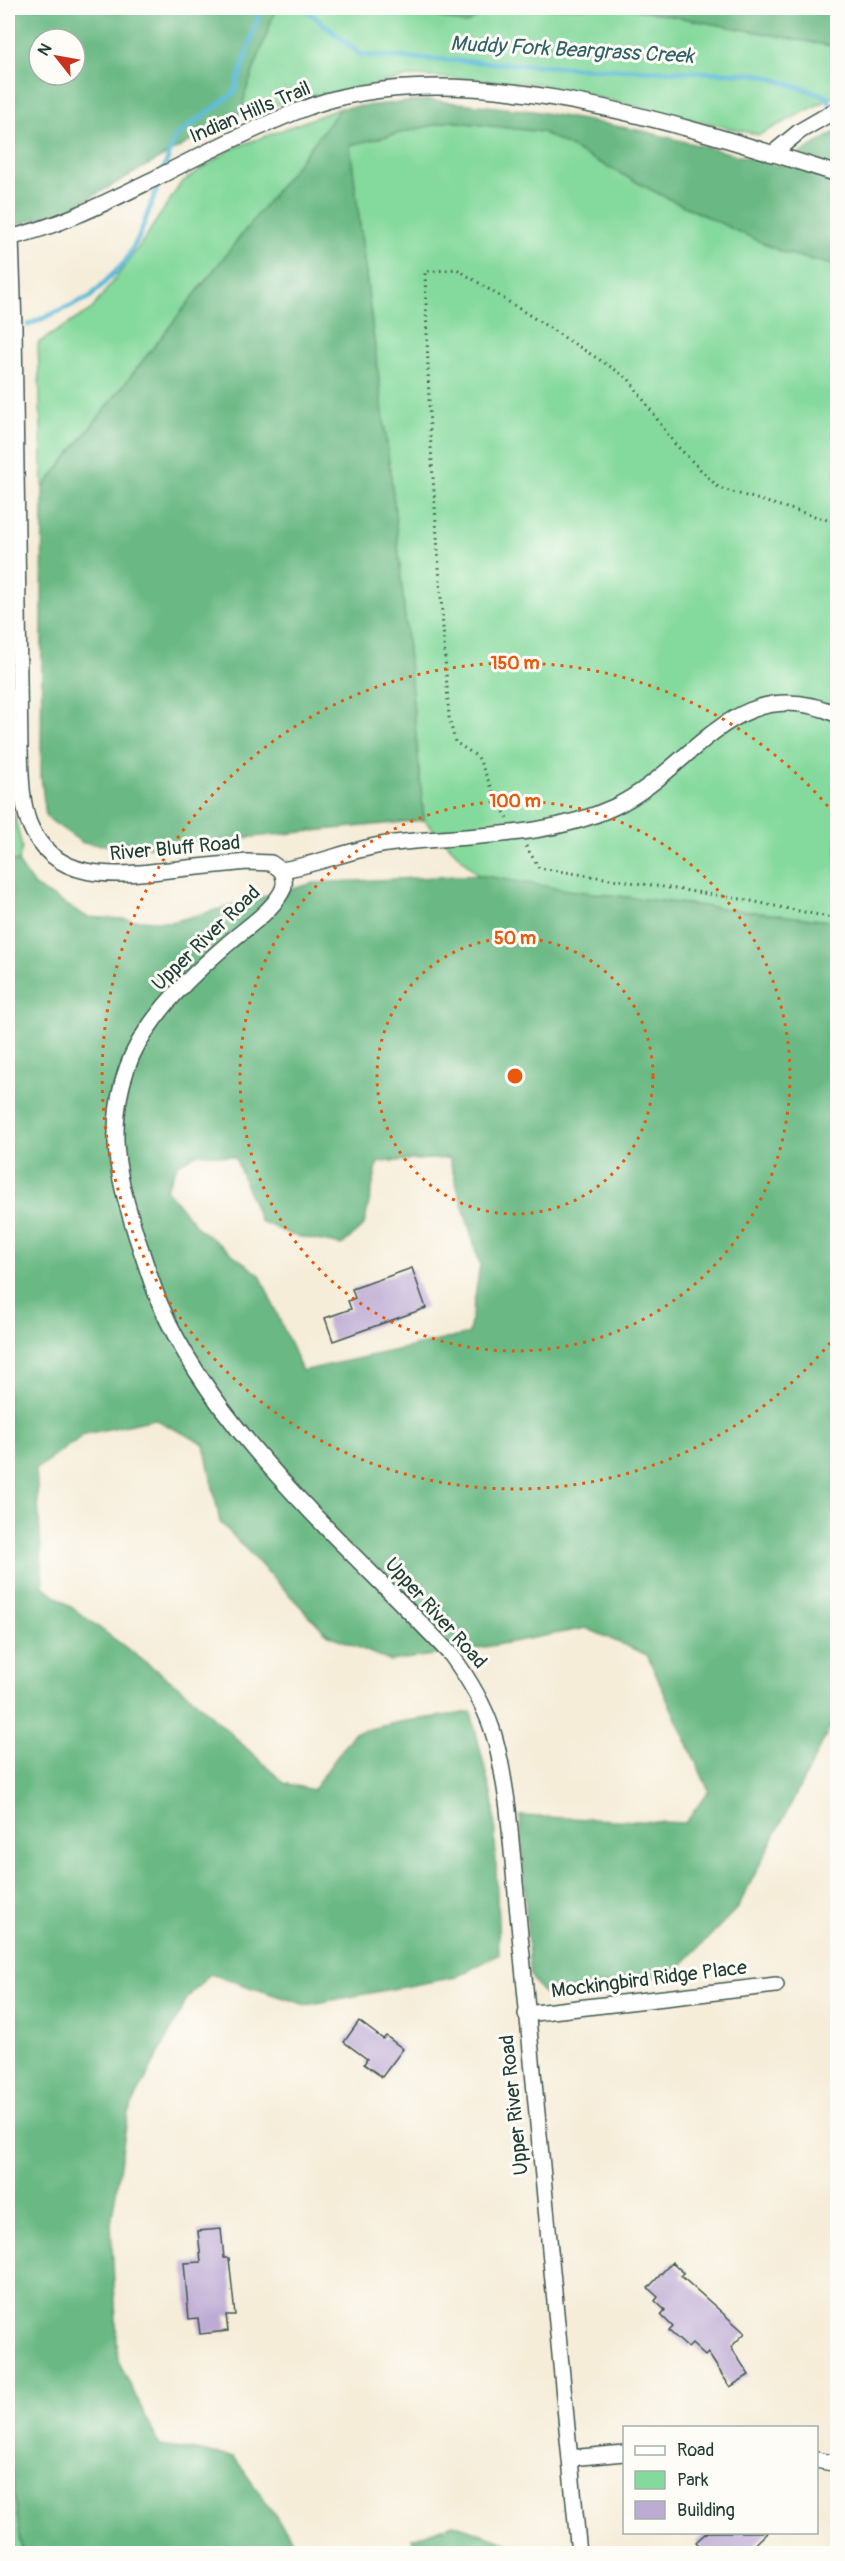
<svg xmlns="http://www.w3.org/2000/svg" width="845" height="2561" font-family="Pangolin,sans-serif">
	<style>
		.green { fill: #84d99c; stroke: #528b68; stroke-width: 1.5 }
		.forest { fill: #6bb984; stroke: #457b5c; stroke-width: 1.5; fill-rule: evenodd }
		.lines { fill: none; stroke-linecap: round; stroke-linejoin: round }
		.stream { stroke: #59b9d7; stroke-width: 5 }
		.building { fill: #beabd4 }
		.minor-casing { stroke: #3f574d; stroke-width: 18 }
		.path { stroke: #3f574d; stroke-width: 3; stroke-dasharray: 1.5 4.5; stroke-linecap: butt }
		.minor { stroke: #fff; stroke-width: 15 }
		.ring { fill: none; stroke: #e8590c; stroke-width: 3; stroke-dasharray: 3 6 }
		.labels { text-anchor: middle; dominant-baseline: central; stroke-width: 6; stroke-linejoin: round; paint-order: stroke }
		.street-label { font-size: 20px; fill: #1f3d34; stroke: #fdfcf7 }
		.water-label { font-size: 21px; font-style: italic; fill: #306265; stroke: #fdfcf7 }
		.centre { fill: #e8590c; stroke: #fdfcf7; stroke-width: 3 }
		.ring-label { font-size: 18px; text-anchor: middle; font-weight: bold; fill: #e8590c; stroke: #fdfcf7; stroke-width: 6; stroke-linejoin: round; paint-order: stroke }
	</style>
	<rect width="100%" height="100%" fill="#fdfcf7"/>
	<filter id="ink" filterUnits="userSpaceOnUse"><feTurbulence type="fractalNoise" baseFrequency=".0167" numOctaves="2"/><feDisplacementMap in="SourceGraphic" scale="12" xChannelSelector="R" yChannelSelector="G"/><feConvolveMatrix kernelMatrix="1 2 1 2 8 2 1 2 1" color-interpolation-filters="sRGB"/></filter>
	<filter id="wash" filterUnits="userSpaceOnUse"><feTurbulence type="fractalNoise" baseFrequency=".008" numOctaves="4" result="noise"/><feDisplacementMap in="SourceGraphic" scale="24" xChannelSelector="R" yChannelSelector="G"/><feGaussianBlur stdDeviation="1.35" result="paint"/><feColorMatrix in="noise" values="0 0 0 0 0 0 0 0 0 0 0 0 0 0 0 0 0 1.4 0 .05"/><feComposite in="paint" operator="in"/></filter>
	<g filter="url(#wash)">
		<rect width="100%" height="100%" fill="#f6edd9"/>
		<g class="green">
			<path d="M276,8H406L466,24L494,8H628L837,47V95L759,135L533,83L414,76L242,112L245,94Z"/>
			<path d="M341,108L43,488L38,343L92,309L141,244L181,183L231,149Z"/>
			<path d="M450,121L542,132L667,198L782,252L837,266V922L567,890L478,875L424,820L394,503L350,145Z"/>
			<path d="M8,788L22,848L18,862L8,860Z"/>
			<path d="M8,2447L22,2553H8Z"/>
		</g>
		<g class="forest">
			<path d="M8,8H276L245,94L242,112L70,209L8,227ZM39,39H75V75H39Z"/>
			<path d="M406,8H494L466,24Z"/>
			<path d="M628,8H837V47Z"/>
			<path d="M429,100L533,111L643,131L779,166L837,131V266L782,252L667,198L542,132L450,121L350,145L394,503L424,820L141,848L83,843L46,817L41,777L43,488L341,108Z"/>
			<path d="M8,860L18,862L34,886L87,917L172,922L314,883L478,875L567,890L837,922V1714L738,1907L672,1975L543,1993L530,1975L520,1816L685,1823L709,1791L647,1655L586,1628L469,1650L390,1661L327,1634L220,1522L204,1444L155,1419L85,1434L36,1469L43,1586L187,1693L284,1783L313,1790L354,1733L399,1722L471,1712L494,1806L499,1954L456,1977L306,2005L210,1974L188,1997L128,2113L111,2224L118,2360L160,2446L234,2457L294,2543L284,2553H22L8,2447ZM198,1153L235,1157L260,1221L291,1235L342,1245L364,1225L378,1162L449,1158L480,1265L469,1334L302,1371L260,1275L198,1228L166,1189L178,1164Z"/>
			<path d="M453,2524L517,2546L522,2553H416L412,2538Z"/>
		</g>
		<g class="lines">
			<g class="stream">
				<path d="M304,8L361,55L577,68L758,74L826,96L838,119"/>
				<path d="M163,171L176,136L234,93L261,8"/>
				<path d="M28,325L90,297L125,262L139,237L160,180"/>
			</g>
		</g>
		<g id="blocks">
			<g class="building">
				<path d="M412,1268L426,1308L333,1341L325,1318L351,1309L348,1301L355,1298L352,1289Z"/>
				<path d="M359,2021L383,2039L386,2036L403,2049L382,2077L364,2064L367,2059L344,2042Z"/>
				<path d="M221,2229L224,2258H229L235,2315H226L228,2331L200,2334L198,2318L189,2319L184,2263L201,2262L198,2231Z"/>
				<path d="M672,2262L684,2273L681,2276L745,2333L731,2347L749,2375L730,2387L708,2353L705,2356L692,2344L688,2348L669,2331L673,2327L661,2315L665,2310L655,2301L658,2297L648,2288Z"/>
				<path d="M707,2532H768L746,2553H707L696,2542Z"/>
			</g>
		</g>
	</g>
	<g filter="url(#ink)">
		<use href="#blocks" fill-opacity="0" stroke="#3f574d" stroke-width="1.5"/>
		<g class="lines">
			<defs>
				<g id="minor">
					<path d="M772,154L800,131L838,109"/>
					<path d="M11,237L14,328L20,750C21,774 21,801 29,823C54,884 116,876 169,870C195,867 221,865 247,862L271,863L281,870"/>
					<path d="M8,238C61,226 109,201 158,177C204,153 250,130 298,111C453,47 685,126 838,174"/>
					<path d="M281,870C285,878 286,885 281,893C270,912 249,926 232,940C201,967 169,996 146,1031C124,1062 115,1103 116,1141C117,1173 127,1205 136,1235C144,1258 151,1282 160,1304C218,1438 354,1550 452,1656C492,1711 499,1742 508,1809L579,2554"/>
					<path d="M281,870C317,865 351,849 387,844C462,834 543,840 614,807C692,771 735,668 838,715"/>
					<path d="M526,2014L776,1985"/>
					<path d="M570,2458L624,2453"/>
					<path d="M816,2460L838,2464"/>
				</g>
			</defs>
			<use href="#minor" class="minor-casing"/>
			<g class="path">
				<path d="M508,818L496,798L478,757L455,742L449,717L430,432L425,272L457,269L628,378L674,443L719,488L838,523"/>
				<path d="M526,846L539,868L741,899L838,919"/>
			</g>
			<use href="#minor" class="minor"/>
		</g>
	</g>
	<g class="ring">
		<circle cx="515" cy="1076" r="138"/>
		<circle cx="515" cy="1076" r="275"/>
		<path d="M836 1336A413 413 0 1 1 836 816"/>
	</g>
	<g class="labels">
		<g class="street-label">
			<text transform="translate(250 112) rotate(-23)">Indian Hills Trail</text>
			<text transform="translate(175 848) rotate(-5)">River Bluff Road</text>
			<text transform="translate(206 938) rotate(-44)">Upper River Road</text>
			<text transform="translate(436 1613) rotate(48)">Upper River Road</text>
			<text transform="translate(649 1979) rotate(-7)">Mockingbird Ridge Place</text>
			<text transform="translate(514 2105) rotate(-96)">Upper River Road</text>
		</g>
		<g class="water-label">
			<text transform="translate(572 50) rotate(3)">Muddy Fork Beargrass Creek</text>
		</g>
	</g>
	<circle cx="515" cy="1076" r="9" class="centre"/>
	<g class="ring-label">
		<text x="515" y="669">150 m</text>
		<text x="515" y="807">100 m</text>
		<text x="515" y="944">50 m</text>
	</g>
	<rect width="845" height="2561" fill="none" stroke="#fdfcf7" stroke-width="30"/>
	<rect x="623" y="2426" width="195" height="108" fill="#fdfcf7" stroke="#a4b0a9" stroke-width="1.5"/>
	<rect x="635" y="2446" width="30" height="9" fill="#ffffff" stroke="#a4b0a9" stroke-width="1.5"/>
	<text x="677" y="2456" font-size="18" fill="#1f3d34">Road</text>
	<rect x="635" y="2471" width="30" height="18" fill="#84d99c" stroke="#a4b0a9" stroke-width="1.5"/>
	<text x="677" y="2486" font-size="18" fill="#1f3d34">Park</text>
	<rect x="635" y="2501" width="30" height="18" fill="#beabd4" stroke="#a4b0a9" stroke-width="1.5"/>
	<text x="677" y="2516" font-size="18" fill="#1f3d34">Building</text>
	<g transform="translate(57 57) rotate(301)"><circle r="28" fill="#fdfcf7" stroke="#a4b0a9" stroke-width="1.5"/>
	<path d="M0-4.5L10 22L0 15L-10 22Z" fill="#c8321e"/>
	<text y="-9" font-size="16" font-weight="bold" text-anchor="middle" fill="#1f3d34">N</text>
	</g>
</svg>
